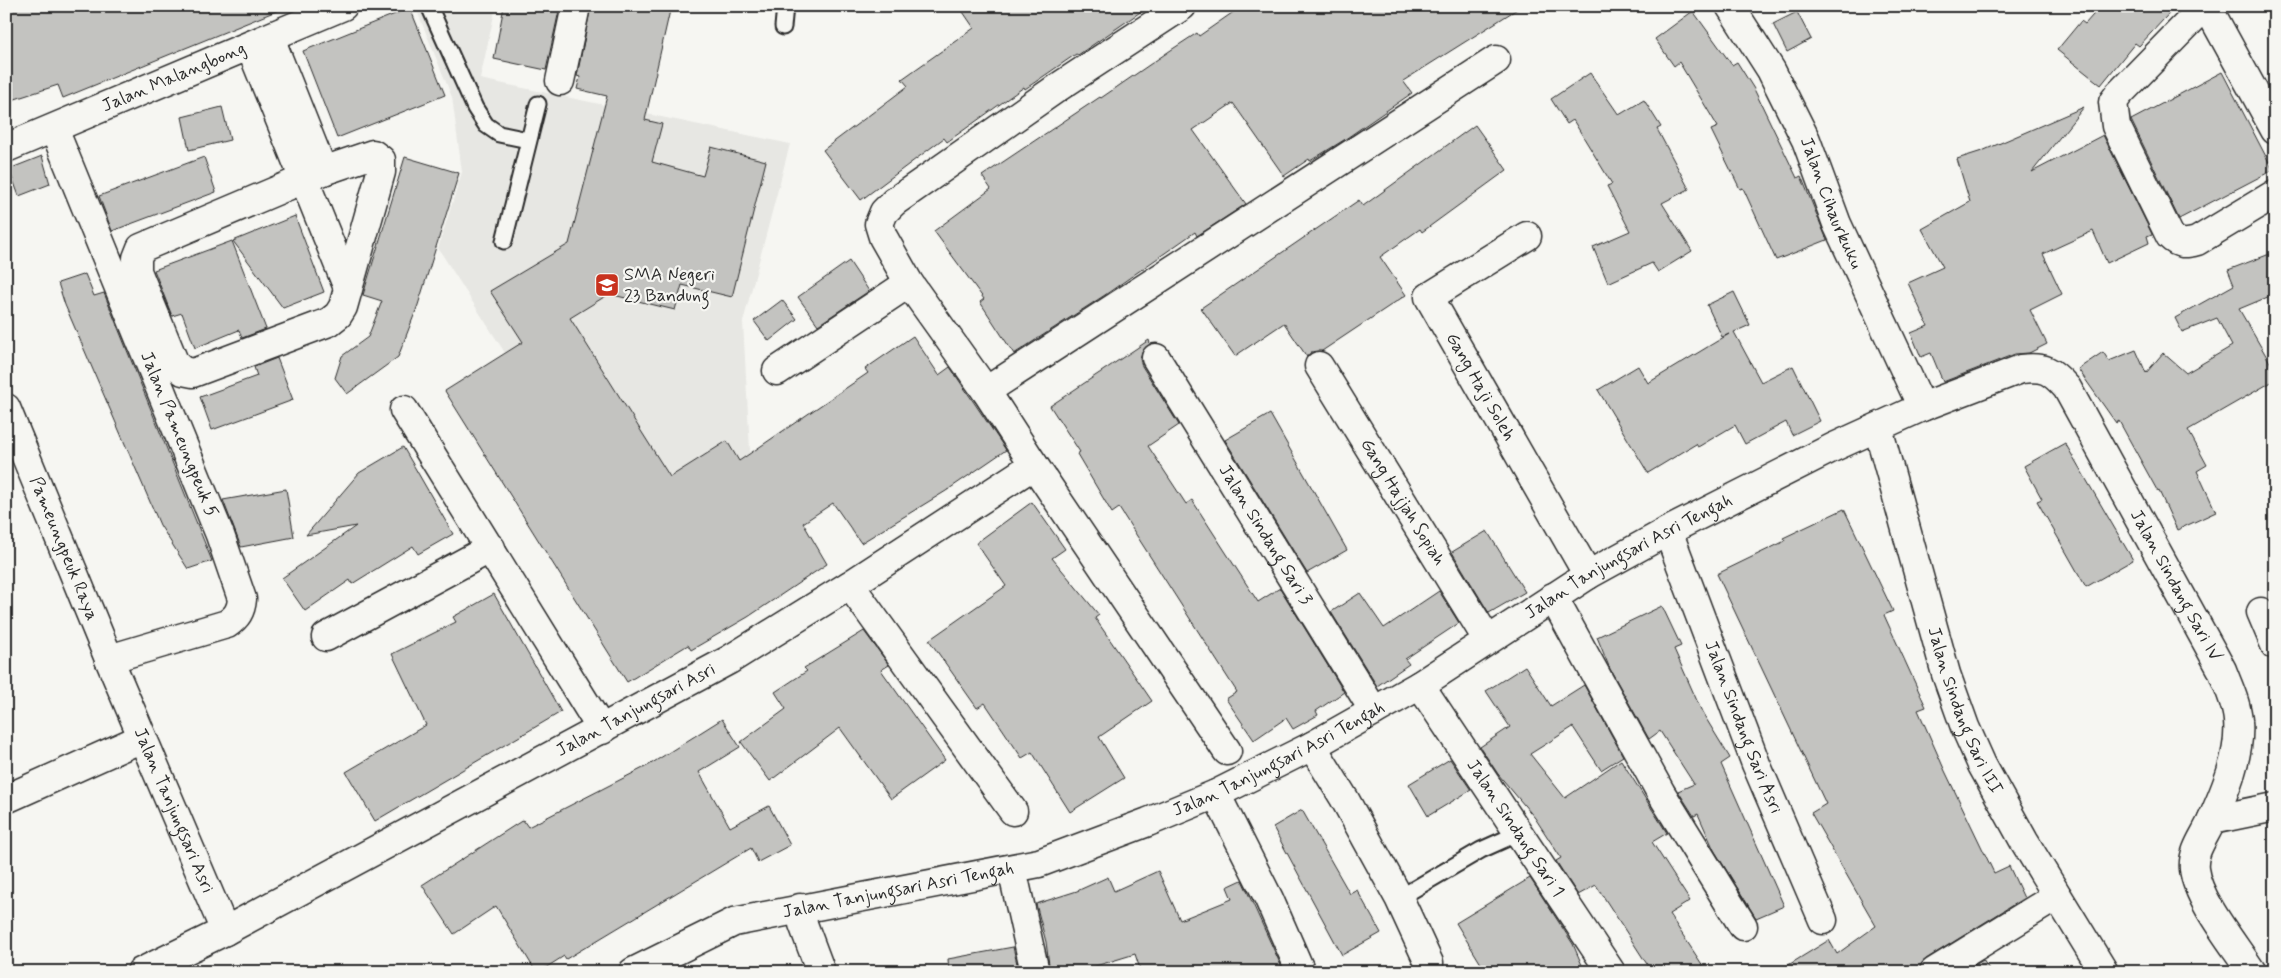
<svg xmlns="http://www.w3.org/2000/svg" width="2281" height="978" font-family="Mynerve,sans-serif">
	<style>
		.built { fill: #e7e7e3 }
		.building { fill: #c3c3c0; stroke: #2b2b2b }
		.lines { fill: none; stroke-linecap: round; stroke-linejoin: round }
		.service-casing { stroke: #2b2b2b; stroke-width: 19 }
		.minor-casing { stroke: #2b2b2b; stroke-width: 31 }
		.service { stroke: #f6f6f2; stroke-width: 15 }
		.minor { stroke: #f6f6f2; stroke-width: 28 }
		.labels { text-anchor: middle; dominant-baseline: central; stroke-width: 4.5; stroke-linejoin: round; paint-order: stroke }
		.street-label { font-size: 18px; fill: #2b2b2b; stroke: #f6f6f2 }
		.poi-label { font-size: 18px; fill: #2b2b2b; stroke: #f6f6f2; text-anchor: start }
	</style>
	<rect width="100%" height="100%" fill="#f6f6f2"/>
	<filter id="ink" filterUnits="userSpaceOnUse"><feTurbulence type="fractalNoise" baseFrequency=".02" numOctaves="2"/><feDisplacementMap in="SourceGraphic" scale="10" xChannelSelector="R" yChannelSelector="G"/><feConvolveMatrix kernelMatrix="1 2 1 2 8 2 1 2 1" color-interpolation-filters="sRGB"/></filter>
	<g filter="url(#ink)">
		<path class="built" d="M415,6H496L480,79L790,144L743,322L751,468L642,567L438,248L462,172L452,97Z"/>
		<g class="building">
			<path d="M6,6H286V7L63,98L58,85L6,102Z"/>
			<path d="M504,6H560L546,70L494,59Z"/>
			<path d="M591,6H671L645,120L662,124L652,162L703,176L711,147L766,161L732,297L682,285L675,310L609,294L570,318L670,477L727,441L739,461L868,373L865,369L913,336L939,375L950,367L1006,450L946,491L861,543L833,503L803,523L827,564L748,617L691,650L688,645L627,682L445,391L523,342L490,291L569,244L607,96L577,89L580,77L577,76Z"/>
			<path d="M959,6H1149L1078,55L1076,54L1025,89L1024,87L947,142L944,138L861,200L823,150L908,86L902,79L974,28Z"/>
			<path d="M1242,6H1522L1403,81L1412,93L1344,140L1310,161L1309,159L1284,176L1233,103L1193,130L1246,204L1197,236L1195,232L1105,295L1014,354L980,302L984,299L934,231L991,189L982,176L1100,97L1101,98L1171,50L1197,33L1199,36Z"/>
			<path d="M2101,6H2176L2139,46L2135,43L2101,85L2057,50L2081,21L2085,24Z"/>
			<path d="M410,8L445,95L337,138L303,51Z"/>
			<path d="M1693,11L1732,65L1737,62L1754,89L1797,178L1801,176L1827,240L1776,260L1743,188L1740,189L1711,130L1718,127L1679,62L1674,66L1655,39Z"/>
			<path d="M1797,12L1811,39L1787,52L1773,24Z"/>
			<path d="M2222,72L2273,170L2179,219L2131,120Z"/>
			<path d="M1590,73L1619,115L1644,100L1661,127L1657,129L1689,189L1662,203L1692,251L1658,272L1652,263L1608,283L1593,247L1630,231L1607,186L1612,184L1573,120L1567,124L1551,99Z"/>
			<path d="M222,107L230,140L189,150L182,117Z"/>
			<path d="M2084,107L2032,172L2103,135L2152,234L2147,236L2149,243L2107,263L2093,231L2043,254L2062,294L2030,310L2047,344L2029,353L2015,354L1943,382L1931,353L1921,357L1911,333L1928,326L1908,283L1943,267L1922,229L1970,202L1957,159L1982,151Z"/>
			<path d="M1475,125L1507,170L1422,232L1420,229L1380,257L1406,295L1322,351L1311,352L1307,357L1284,323L1235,356L1201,308L1359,200L1363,206Z"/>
			<path d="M42,156L50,184L19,196L9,169Z"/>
			<path d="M204,157L216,192L112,231L99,196Z"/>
			<path d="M405,157L459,173L418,305L398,357L347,394L335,378L342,356L368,337L382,301L363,295Z"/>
			<path d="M295,216L324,292L283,308L233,241Z"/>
			<path d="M232,241L266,329L242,338L239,330L195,348L182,313L172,316L154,270Z"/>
			<path d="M2275,252V294L2239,309L2275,371V380L2188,430L2207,465L2197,471L2216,512L2177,530L2159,491L2158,492L2119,421L2116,423L2078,369L2103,352L2109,361L2136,350L2146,373L2163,353L2186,373L2232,346L2217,318L2182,332L2175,318L2234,285L2228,270Z"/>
			<path d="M849,261L869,291L818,325L798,297Z"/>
			<path d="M85,274L94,296L104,293L212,561L188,569L160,525L65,305L58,283Z"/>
			<path d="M1734,292L1750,325L1734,332L1761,382L1793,366L1820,421L1792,435L1786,422L1745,444L1735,425L1698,447L1696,444L1648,473L1598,390L1638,366L1648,383L1729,334L1722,337L1707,305Z"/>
			<path d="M782,300L797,319L769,341L754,321Z"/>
			<path d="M1149,340L1150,344L1142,351L1140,359L1142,366L1179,425L1148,446L1186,504L1192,500L1258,602L1280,588L1344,692L1316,711L1318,715L1293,729L1286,718L1254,740L1226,699L1237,692L1119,508L1112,513L1077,454L1080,452L1050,406Z"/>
			<path d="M277,358L293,400L212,430L200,397L257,376L254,367Z"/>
			<path d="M1270,414L1347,550L1307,573L1225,440Z"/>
			<path d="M2065,443L2133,560L2086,587L2037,501L2042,499L2024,466Z"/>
			<path d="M403,447L453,534L418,554L413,546L352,584L350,580L305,611L282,578L356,526L306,535L359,473Z"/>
			<path d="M286,489L294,537L241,547L223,500Z"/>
			<path d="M1032,502L1065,549L1052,558L1099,615L1095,618L1152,701L1099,737L1124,778L1070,812L1032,752L1022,758L985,703L977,708L929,640L1006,586L976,543Z"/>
			<path d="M1844,509L1893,611L1884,615L1926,707L1918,710L1945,771L1994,873L2009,866L2024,898L1926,959L1921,964L1918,972H1777L1829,940L1837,954L1876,926L1811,813L1826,804L1717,574L1785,541L1783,538Z"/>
			<path d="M1487,531L1525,592L1489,613L1452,552Z"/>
			<path d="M1439,591L1459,623L1405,659L1409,664L1377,686L1331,612L1360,593L1384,628Z"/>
			<path d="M494,594L561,712L375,821L346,772L426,725L392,654L456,622L453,617Z"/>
			<path d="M1662,606L1681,646L1674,649L1702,712L1730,758L1721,764L1784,906L1756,918L1714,850L1698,814L1694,816L1678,791L1694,784L1660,731L1649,739L1610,669L1597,637Z"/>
			<path d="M864,631L889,665L881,670L945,760L891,799L840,728L770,781L741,742L786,709L775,692L807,671L804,668Z"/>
			<path d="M1525,666L1551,706L1584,685L1623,756L1601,770L1573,727L1530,754L1565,798L1621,760L1667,833L1652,842L1690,901L1669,914L1707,972H1652L1596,885L1578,895L1556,861L1561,858L1535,818L1498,774L1480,747L1510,727L1486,691Z"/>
			<path d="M722,719L740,747L699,772L730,827L769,806L790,845L758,862L751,848L566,959L564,956L539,972H536L496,906L454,934L422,885L523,820L528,827L649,765Z"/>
			<path d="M1450,759L1471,790L1428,816L1409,784Z"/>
			<path d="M1302,810L1350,894L1357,890L1381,933L1342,955L1273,827Z"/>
			<path d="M1158,871L1180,920L1232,899L1227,887L1242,880L1284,972H1141L1135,954L1076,972H1050L1046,942L1036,904L1077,891L1108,877L1114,891Z"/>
			<path d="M1530,878L1573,944L1585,972H1486L1456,923Z"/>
			<path d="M1013,947L1019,972H949L948,959Z"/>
			<path d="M1983,960L1991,972H1964Z"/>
		</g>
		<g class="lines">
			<defs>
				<g id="service">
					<path d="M429,6L475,108L486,125L499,134L528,140"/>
					<path d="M783,27L785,6"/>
					<path d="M504,241L538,104"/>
					<path d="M1399,898L1481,850L1519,833"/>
				</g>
				<g id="minor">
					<path d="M1182,6L1057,88L894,202L884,212L879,224L883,237L909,283L986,391L1034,465L1227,751"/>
					<path id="s1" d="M1730,6L1771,70L1806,140L1837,224L1922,407"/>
					<path d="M2205,6L2119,94L2113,102L2116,126L2170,236C2179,245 2186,244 2197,241L2275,194"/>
					<path d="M2207,6L2275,130"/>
					<path d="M270,38L323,171"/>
					<path d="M250,46L348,288"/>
					<path d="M560,81L576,6"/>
					<path id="s2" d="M54,129L220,535L242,599C241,611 237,617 227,624L109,659"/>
					<path id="s3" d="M6,148L343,6"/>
					<path d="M373,154L381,160V172L343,307L338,315L329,322L193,373L183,371L175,364L137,271V258L141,248L323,171Z"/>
					<path id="s4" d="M1527,236L1429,297L1588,575"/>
					<path id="s5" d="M1156,358L1374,711"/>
					<path id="s6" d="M1319,366L1487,639"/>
					<path d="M777,371L909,283"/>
					<path d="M986,391L1496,60"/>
					<path id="s7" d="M6,408L109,659L225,931"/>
					<path d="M404,410L602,730"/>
					<path id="s8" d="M1878,428L1946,674L1965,727L1982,765L2024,841L2104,972"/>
					<path id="s9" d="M1668,531L1756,764L1823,920"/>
					<path d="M850,585L1013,811"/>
					<path d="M1553,597L1661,793L1743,926"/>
					<path d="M2261,612L2275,645"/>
					<path d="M326,637L491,548"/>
					<path id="s10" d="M1420,685L1611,972"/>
					<path d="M1312,746L1344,798L1399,898L1429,963"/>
					<path d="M1216,794L1269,899L1301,972"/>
					<path d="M6,799L142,738"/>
					<path d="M2212,820L2275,807"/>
					<path d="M1012,869L1035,972"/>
					<path d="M800,908L803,924L821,972"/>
					<path id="s11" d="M141,972L225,931L729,660L850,585L1034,465"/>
					<path id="s12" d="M633,972L734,922L1039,863L1148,822L1216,794L1312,746L1420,685L1588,575L1668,531L1834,447L1922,407L2021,369C2044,366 2051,370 2067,388L2222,670C2228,686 2237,704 2238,721C2241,754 2225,791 2212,820C2205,836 2192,851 2194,869C2198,901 2234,944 2252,972"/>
					<path d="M1934,972L2057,896"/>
				</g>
			</defs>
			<use href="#service" class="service-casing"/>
			<use href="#minor" class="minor-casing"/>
			<use href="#service" class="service"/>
			<use href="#minor" class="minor"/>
		</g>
	</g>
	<defs>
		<symbol id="school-square" viewBox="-11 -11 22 22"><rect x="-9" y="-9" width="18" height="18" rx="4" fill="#c8321e" stroke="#f6f6f2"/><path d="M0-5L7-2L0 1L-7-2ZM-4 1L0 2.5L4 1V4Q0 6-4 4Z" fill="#fff"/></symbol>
	</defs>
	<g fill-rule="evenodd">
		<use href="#school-square" x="593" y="271" width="28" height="28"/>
	</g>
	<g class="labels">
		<g class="street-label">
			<text stroke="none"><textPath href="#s3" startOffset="182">Jalan Malangbong</textPath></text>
			<text stroke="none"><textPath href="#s1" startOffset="222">Jalan Cihaurkuku</textPath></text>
			<text stroke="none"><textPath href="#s4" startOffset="219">Gang Haji Soleh</textPath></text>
			<text stroke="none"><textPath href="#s2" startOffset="330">Jalan Pameungpeuk 5</textPath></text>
			<text stroke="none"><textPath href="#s6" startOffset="160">Gang Hajjah Sopiah</textPath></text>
			<text stroke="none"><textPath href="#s5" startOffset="208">Jalan Sindang Sari 3</textPath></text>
			<text stroke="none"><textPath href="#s7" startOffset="152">Pameungpeuk Raya</textPath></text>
			<text stroke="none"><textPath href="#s12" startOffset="1090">Jalan Tanjungsari Asri Tengah</textPath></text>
			<text stroke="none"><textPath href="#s12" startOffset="1804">Jalan Sindang Sari IV</textPath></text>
			<text stroke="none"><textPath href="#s11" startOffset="560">Jalan Tanjungsari Asri</textPath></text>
			<text stroke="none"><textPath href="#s8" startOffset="296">Jalan Sindang Sari III</textPath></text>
			<text stroke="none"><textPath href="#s9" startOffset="210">Jalan Sindang Sari Asri</textPath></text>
			<text stroke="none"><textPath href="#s12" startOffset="685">Jalan Tanjungsari Asri Tengah</textPath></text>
			<text stroke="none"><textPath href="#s7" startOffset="436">Jalan Tanjungsari Asri</textPath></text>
			<text stroke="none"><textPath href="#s10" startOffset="172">Jalan Sindang Sari 1</textPath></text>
			<text stroke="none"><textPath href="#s12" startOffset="280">Jalan Tanjungsari Asri Tengah</textPath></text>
		</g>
		<g class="poi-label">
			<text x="624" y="275">SMA Negeri<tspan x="624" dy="21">23 Bandung</tspan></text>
		</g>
	</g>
	<rect width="2281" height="978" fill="none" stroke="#f6f6f2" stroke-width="25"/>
	<rect x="12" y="12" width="2256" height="953" fill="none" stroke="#2b2b2b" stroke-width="2" filter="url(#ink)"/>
</svg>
